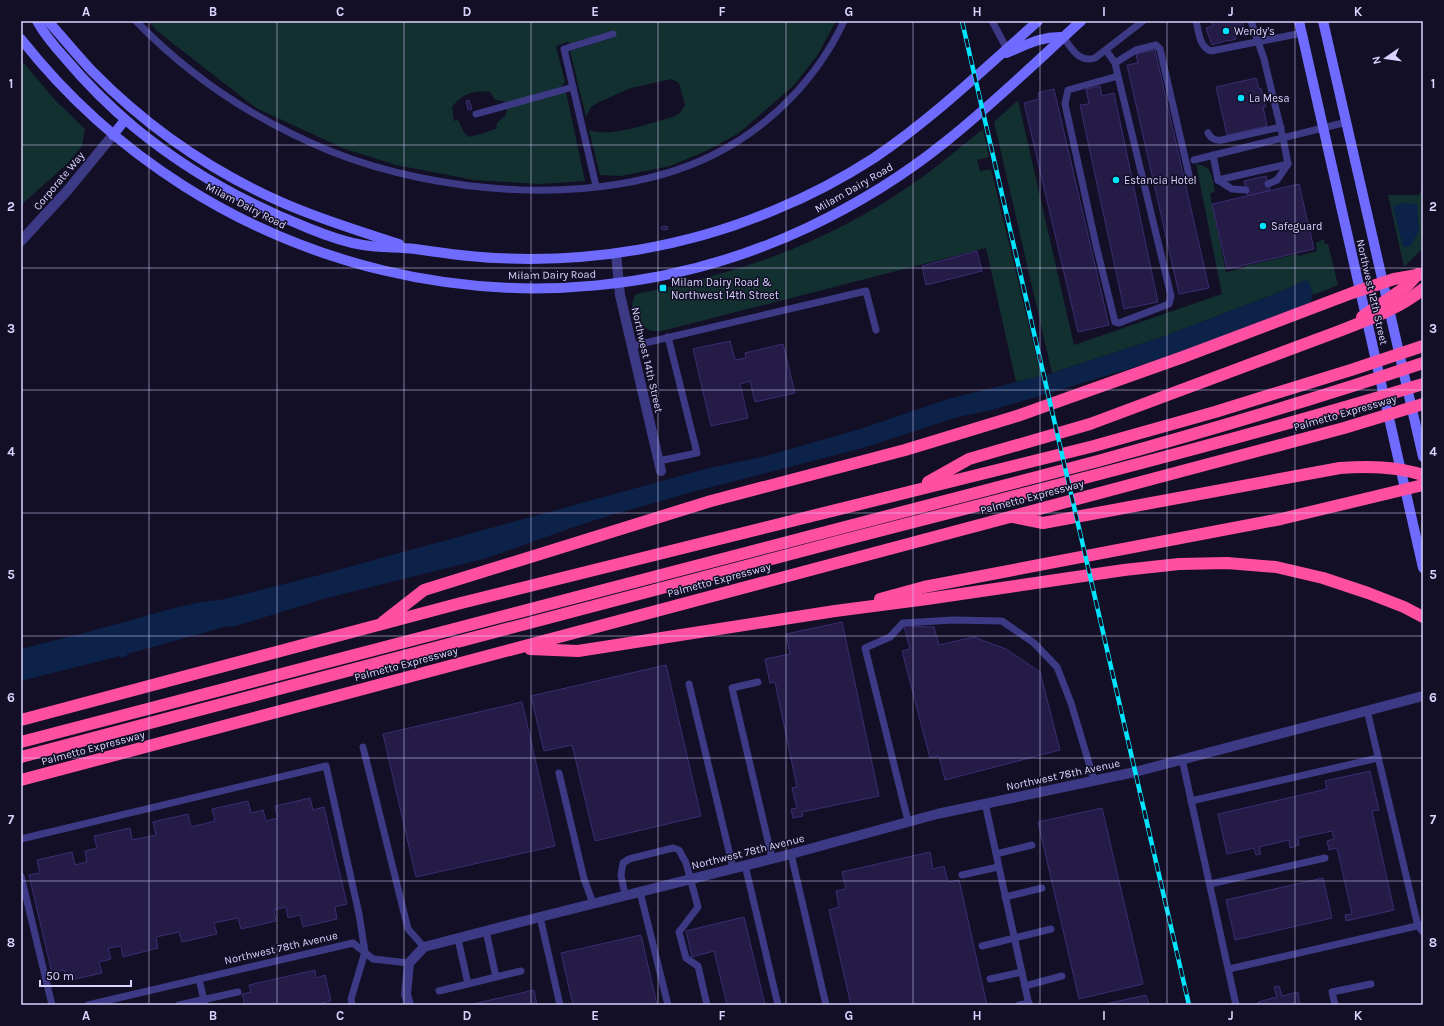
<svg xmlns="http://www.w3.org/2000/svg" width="1444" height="1026" font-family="Karla,sans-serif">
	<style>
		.green { fill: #12302f }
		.water { fill: #0c2248 }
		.building { fill: #241b47; stroke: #3b2d73 }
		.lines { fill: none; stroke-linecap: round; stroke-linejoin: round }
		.service { stroke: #3d3a85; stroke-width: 7 }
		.minor { stroke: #3d3a85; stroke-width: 10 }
		.secondary { stroke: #6f6bff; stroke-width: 10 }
		.motorway { stroke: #ff4fa3; stroke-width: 12 }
		.rail-casing { stroke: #00e5ff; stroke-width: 4.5 }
		.rail { stroke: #130f26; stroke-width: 3; stroke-dasharray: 9; stroke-linecap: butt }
		.grid { fill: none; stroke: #d9d4ff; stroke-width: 1; stroke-opacity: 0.55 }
		.poi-dot { fill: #00e5ff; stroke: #130f26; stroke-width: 1.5 }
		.labels { text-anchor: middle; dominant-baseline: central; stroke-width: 3; stroke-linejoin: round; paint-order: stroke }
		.poi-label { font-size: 11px; fill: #d9d4ff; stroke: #130f26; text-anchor: start }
		.street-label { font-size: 11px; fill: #d9d4ff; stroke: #130f26 }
		.neatline { fill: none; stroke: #d9d4ff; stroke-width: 1.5 }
		.grid-label { font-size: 13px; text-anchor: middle; font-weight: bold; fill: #d9d4ff }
	</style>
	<rect width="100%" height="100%" fill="#130f26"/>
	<g class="green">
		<path d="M148,21H836L817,56L794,85L739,133L706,151L670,166L621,176L600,175L589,130C613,138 649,123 673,117L680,113L685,105L679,83L672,79L631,88L599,102L591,107L586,117L570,51L615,37L613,31L570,44L568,42L556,46L565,82L561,87L505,103L503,101L495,100L490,92C473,90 462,94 452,107L454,121L458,120L464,132L468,137L477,135L496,129L497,123L506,115L507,108L566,92L585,181L540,184L474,180L396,165L345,149L256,108L157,31Z"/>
		<path d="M21,60L55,100L85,129L82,146L68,163L21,205Z"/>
		<path d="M1018,100L1074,345L1222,294L1196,164C1213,166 1212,177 1215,191L1210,194L1226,272L1245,268V266L1297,254L1299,256L1317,251L1316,243L1324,239L1325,244H1328L1338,285L1313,295L1308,282L1303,281L1285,290L1162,337L1052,373L994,122Z"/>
		<path d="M983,129L989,157L977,160L980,171L991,169L1041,376L1016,382L986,248L662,331C659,331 656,331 653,331C636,327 626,309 636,294C737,274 826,244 911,185C936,168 959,148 983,129Z"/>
		<path d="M1423,186V248L1404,267L1388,195H1419Z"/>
	</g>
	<g class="water">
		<path d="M1404,203L1417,204L1419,230L1411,246L1403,247L1393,206Z"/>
		<path d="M1306,280C1312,285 1313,295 1311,302L1297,310L1158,360L1043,395L992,410L958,417L863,448L696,491L608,516L580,525L487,558L323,599L233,627L228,626L127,654V656L121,658L120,656L21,681V649L88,632L174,608L201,602L225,599L312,577L709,468L766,456L863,428L948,399L1052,373L1162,337L1285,290L1303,281Z"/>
	</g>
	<g class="building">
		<path d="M1211,21H1242L1246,33L1235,36L1236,39L1229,41V40L1212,45L1206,28L1213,26Z"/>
		<path d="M1155,50L1209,288L1179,294L1127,65L1138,63L1136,54Z"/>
		<path d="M1256,78L1259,89L1261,88L1266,107H1263L1267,126L1227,135L1216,87Z"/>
		<path d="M1100,86L1102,96L1114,93L1158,302L1124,309L1080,105L1089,104L1086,89Z"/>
		<path d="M1054,89L1109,325L1078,332L1024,103L1039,99L1038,93Z"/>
		<path d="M469,100L472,109L468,110L466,101Z"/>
		<path d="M1266,176L1270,190L1248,196L1244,181Z"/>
		<path d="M1299,184L1314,249L1227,269L1212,204Z"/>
		<path d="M667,226L668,229L662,230L661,227Z"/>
		<path d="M977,251L982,271L926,285L922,266Z"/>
		<path d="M730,341L735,360L746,358L745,353L783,344L795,393L755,402L750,381L740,384L748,418L711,426L693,349Z"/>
		<path d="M842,622L879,796L802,812L803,816L793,818L791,809L797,808L792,788L797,787L775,682L770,683L765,659L790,654L786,634Z"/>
		<path d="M904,626L934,627L939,645L974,637L1006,649L1040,672L1060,750L945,780L939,756L930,758L902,651L910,649Z"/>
		<path d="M666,665L701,816L595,841L572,745L544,751L531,696Z"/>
		<path d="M522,702L555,846L416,877L383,734Z"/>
		<path d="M1370,771L1379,810L1372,811L1394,910L1346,921L1345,915L1352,914L1337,848L1329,850L1327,841L1334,839L1332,831L1298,838L1299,845L1290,848L1289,840L1259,847L1261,854L1256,855L1254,848L1227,854L1218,814L1327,789L1325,781Z"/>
		<path d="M310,798L313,810L324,807L347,904L335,907L337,919L303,927L300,915L288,918L286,907L274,910L276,921L241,929L238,918L214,923L217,934L182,942L179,932L156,937L158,948L123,957L121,946L108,948L111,959L99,962L102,973L67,981L64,970L52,973L29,875L40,873L37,860L72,852L75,865L87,862L85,851L97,848L94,836L130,828L132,840L156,835L153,822L188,814L191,827L215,821L212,809L248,801L251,813L263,810L266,821L278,818L275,806Z"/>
		<path d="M1102,808L1143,984L1079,999L1038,822Z"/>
		<path d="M930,852L933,869L944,866L948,882L959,880L987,1005H851L829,910L839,907L836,891L846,889L842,872Z"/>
		<path d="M1323,878L1332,918L1235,940L1226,900Z"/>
		<path d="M744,917L765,1005H727L714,951L692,957L686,931Z"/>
		<path d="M641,935L657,1005H573L561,953Z"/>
		<path d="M315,970L316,978L325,975L331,1001L322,1003L323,1005H245L242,994L251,992L249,985Z"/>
		<path d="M1279,986L1282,996L1298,992L1300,1005H1259L1258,1002L1277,997L1274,987Z"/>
		<path d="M534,990L537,1005H469Z"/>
		<path d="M1146,995L1149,1005H1101Z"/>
	</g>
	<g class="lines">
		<g class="service">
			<path d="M136,21C190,77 257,121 330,151C439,195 602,209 711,156C769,128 817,79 844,21"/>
			<path d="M992,21L1007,49"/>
			<path d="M1196,21C1199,32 1199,47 1211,51L1302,33"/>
			<path d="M1063,37C1072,49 1079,63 1095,58L1143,21"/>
			<path d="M1106,50L1115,63L1118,76L1171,296L1169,304L1119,323L1115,322L1096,245L1065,104L1068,90L1118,76"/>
			<path d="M1115,63L1136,50L1156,45L1160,49L1189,175"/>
			<path d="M476,114L573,87"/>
			<path d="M1208,133C1211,139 1215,141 1222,140L1281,127"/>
			<path d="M1213,155L1218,180L1288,164L1283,138L1264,59L1251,21"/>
			<path d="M1194,160L1347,122"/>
			<path d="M1218,180L1232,189L1246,190"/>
			<path d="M1268,184L1277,180L1288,164"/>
			<path d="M596,186L564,49L613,34"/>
			<path d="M632,346L866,291L876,330"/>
			<path d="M659,461L697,453L668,337"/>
			<path d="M758,682L732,688L772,858"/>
			<path d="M689,684L733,868"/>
			<path d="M1367,710L1418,926L1423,932"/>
			<path d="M363,747L408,929L424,947"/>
			<path d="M1182,759L1236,1005"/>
			<path d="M559,773L584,879L593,903"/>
			<path d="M1191,801L1378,758"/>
			<path d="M985,803L1029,1005"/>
			<path d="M908,821L865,648L890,637L903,623L953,620L1002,621L1034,643L1057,667L1071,703L1094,780"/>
			<path d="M21,839L326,766L359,914L365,952L351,999L352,1005"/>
			<path d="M791,854L826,1005"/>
			<path d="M996,854L1032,845"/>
			<path d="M745,865L778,1005"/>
			<path d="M962,875L998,867"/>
			<path d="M21,876L52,1005"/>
			<path d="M1210,884L1325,858"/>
			<path d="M640,892L668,1005"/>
			<path d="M625,895L621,875L623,863L629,859L673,848L679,850L686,863L698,907L679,932L686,958L698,966L707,1005"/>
			<path d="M1005,897L1042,888"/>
			<path d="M540,917L560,1005"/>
			<path d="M458,939L468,984"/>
			<path d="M982,946L1051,929"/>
			<path d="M1229,969L1421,925"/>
			<path d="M496,977L521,971"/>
			<path d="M199,979L205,1005"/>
			<path d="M990,979L1022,972"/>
			<path d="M1025,986L1062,976"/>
			<path d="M439,991L496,977L486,931"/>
			<path d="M88,1005L353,943L373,959L409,963"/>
			<path d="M179,1005L238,992"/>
			<path d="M1019,1005L1029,1003"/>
			<path d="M1335,1005L1332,992L1371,984"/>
		</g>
		<g class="minor">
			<path d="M21,241L67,191L113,135"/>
			<path d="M616,254L620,295L661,471"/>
			<path d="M409,1005L406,994L409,963L424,947L540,917L791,854L937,814L1135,772L1423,696"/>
		</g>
		<g class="secondary">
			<path d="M37,21C44,34 55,47 65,58C86,83 109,106 134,127C186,170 245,203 308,228C325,235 344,242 363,245C380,248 398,247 415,249C442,253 468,257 495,258C591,263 689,247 777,209C811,195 843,178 874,158C933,118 985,68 1038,21"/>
			<path d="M48,21C63,38 77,55 92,71C146,126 211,171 281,202C319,219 359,231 399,244"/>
			<path d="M1299,21L1423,568"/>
			<path d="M1323,21L1423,457"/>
			<path d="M21,39C208,276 536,356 809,227C857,204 903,176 944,143C992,105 1036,62 1081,21"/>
			<path d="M1006,53C1026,45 1041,36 1063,37"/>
			<path d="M113,135L125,120"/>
		</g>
		<g class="motorway">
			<path d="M1362,317L1407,286L1418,274"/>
			<path d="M928,482L969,459L1090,424L1342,330C1370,319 1400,308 1423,289"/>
			<path d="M1013,517L1043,523L1340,468C1368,466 1396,466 1423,475"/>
			<path d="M880,599L924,587L1281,519L1423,485"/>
			<path d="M383,622L424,590L711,501L905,450L1017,416L1183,357L1352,293L1394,279L1423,274"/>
			<path d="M530,649L578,651L835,611L927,599L1124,570L1179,564L1227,563L1276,567L1323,578L1368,593L1404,607L1423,617"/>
			<path d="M21,720L461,603L1094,446L1215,412L1351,370L1423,346"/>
			<path d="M21,742L1098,461C1207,431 1315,399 1423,363"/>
			<path d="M21,757C289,686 557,615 825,545C1025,493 1225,444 1423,384"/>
			<path d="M21,780L1344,428L1423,404"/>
		</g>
		<defs>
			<path id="rail" d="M962,21L1189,1005"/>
		</defs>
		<use href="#rail" class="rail-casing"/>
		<use href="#rail" class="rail"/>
	</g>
	<path class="grid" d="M149,21V1005M277,21V1005M404,21V1005M531,21V1005M658,21V1005M786,21V1005M913,21V1005M1040,21V1005M1167,21V1005M1295,21V1005M21,145H1423M21,268H1423M21,390H1423M21,513H1423M21,636H1423M21,758H1423M21,881H1423"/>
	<g class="poi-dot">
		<circle cx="1226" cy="31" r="4"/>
		<circle cx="1241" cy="98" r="4"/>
		<circle cx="1116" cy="180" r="4"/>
		<circle cx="1263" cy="226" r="4"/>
		<rect x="659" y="284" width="8" height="8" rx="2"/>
	</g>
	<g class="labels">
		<g class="poi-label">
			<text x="1234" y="31">Wendy's</text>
			<text x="1249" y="98">La Mesa</text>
			<text x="1124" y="180">Estancia Hotel</text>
			<text x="1271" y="226">Safeguard</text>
			<text x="671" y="282">Milam Dairy Road &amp;<tspan x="671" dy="13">Northwest 14th Street</tspan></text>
		</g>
		<g class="street-label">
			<text transform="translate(59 181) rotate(-50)">Corporate Way</text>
			<text transform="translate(854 188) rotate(-30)">Milam Dairy Road</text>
			<text transform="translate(246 206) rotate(27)">Milam Dairy Road</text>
			<text transform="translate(552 275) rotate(-1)">Milam Dairy Road</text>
			<text transform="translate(1372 292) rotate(77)">Northwest 12th Street</text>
			<text transform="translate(647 360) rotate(77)">Northwest 14th Street</text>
			<text transform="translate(1345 413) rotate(-16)">Palmetto Expressway</text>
			<text transform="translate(1032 497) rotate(-15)">Palmetto Expressway</text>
			<text transform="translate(719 580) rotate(-15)">Palmetto Expressway</text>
			<text transform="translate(406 664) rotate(-15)">Palmetto Expressway</text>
			<text transform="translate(93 748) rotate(-15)">Palmetto Expressway</text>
			<text transform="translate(1063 775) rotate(-12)">Northwest 78th Avenue</text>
			<text transform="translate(748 852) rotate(-14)">Northwest 78th Avenue</text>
			<text transform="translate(281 948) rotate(-13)">Northwest 78th Avenue</text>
		</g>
	</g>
	<rect width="1444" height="1026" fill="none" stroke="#130f26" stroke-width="44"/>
	<g transform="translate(1386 58) rotate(257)" stroke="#130f26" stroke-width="3" paint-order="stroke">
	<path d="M0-3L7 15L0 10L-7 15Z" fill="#d9d4ff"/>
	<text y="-6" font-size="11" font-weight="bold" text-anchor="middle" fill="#d9d4ff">N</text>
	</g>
	<path d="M40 980v6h91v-6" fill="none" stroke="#d9d4ff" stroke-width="2"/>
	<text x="46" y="980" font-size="12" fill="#d9d4ff" stroke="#130f26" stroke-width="3" paint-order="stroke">50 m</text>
	<rect x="22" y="22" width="1400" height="982" class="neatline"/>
	<g class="grid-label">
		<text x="86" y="16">A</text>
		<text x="213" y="16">B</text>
		<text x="340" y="16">C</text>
		<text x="467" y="16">D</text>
		<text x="595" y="16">E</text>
		<text x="722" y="16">F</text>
		<text x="849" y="16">G</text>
		<text x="977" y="16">H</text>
		<text x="1104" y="16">I</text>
		<text x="1231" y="16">J</text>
		<text x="1358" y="16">K</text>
		<text x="11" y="88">1</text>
		<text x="1433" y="88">1</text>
		<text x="11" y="211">2</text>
		<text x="1433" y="211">2</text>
		<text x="11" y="333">3</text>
		<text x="1433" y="333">3</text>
		<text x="11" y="456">4</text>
		<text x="1433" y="456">4</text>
		<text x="11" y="579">5</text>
		<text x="1433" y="579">5</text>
		<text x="11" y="702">6</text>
		<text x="1433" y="702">6</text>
		<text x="11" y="824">7</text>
		<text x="1433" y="824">7</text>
		<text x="11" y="947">8</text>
		<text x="1433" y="947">8</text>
		<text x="86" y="1020">A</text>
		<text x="213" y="1020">B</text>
		<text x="340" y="1020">C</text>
		<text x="467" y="1020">D</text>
		<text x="595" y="1020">E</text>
		<text x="722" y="1020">F</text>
		<text x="849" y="1020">G</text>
		<text x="977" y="1020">H</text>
		<text x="1104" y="1020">I</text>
		<text x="1231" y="1020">J</text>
		<text x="1358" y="1020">K</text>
	</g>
</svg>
